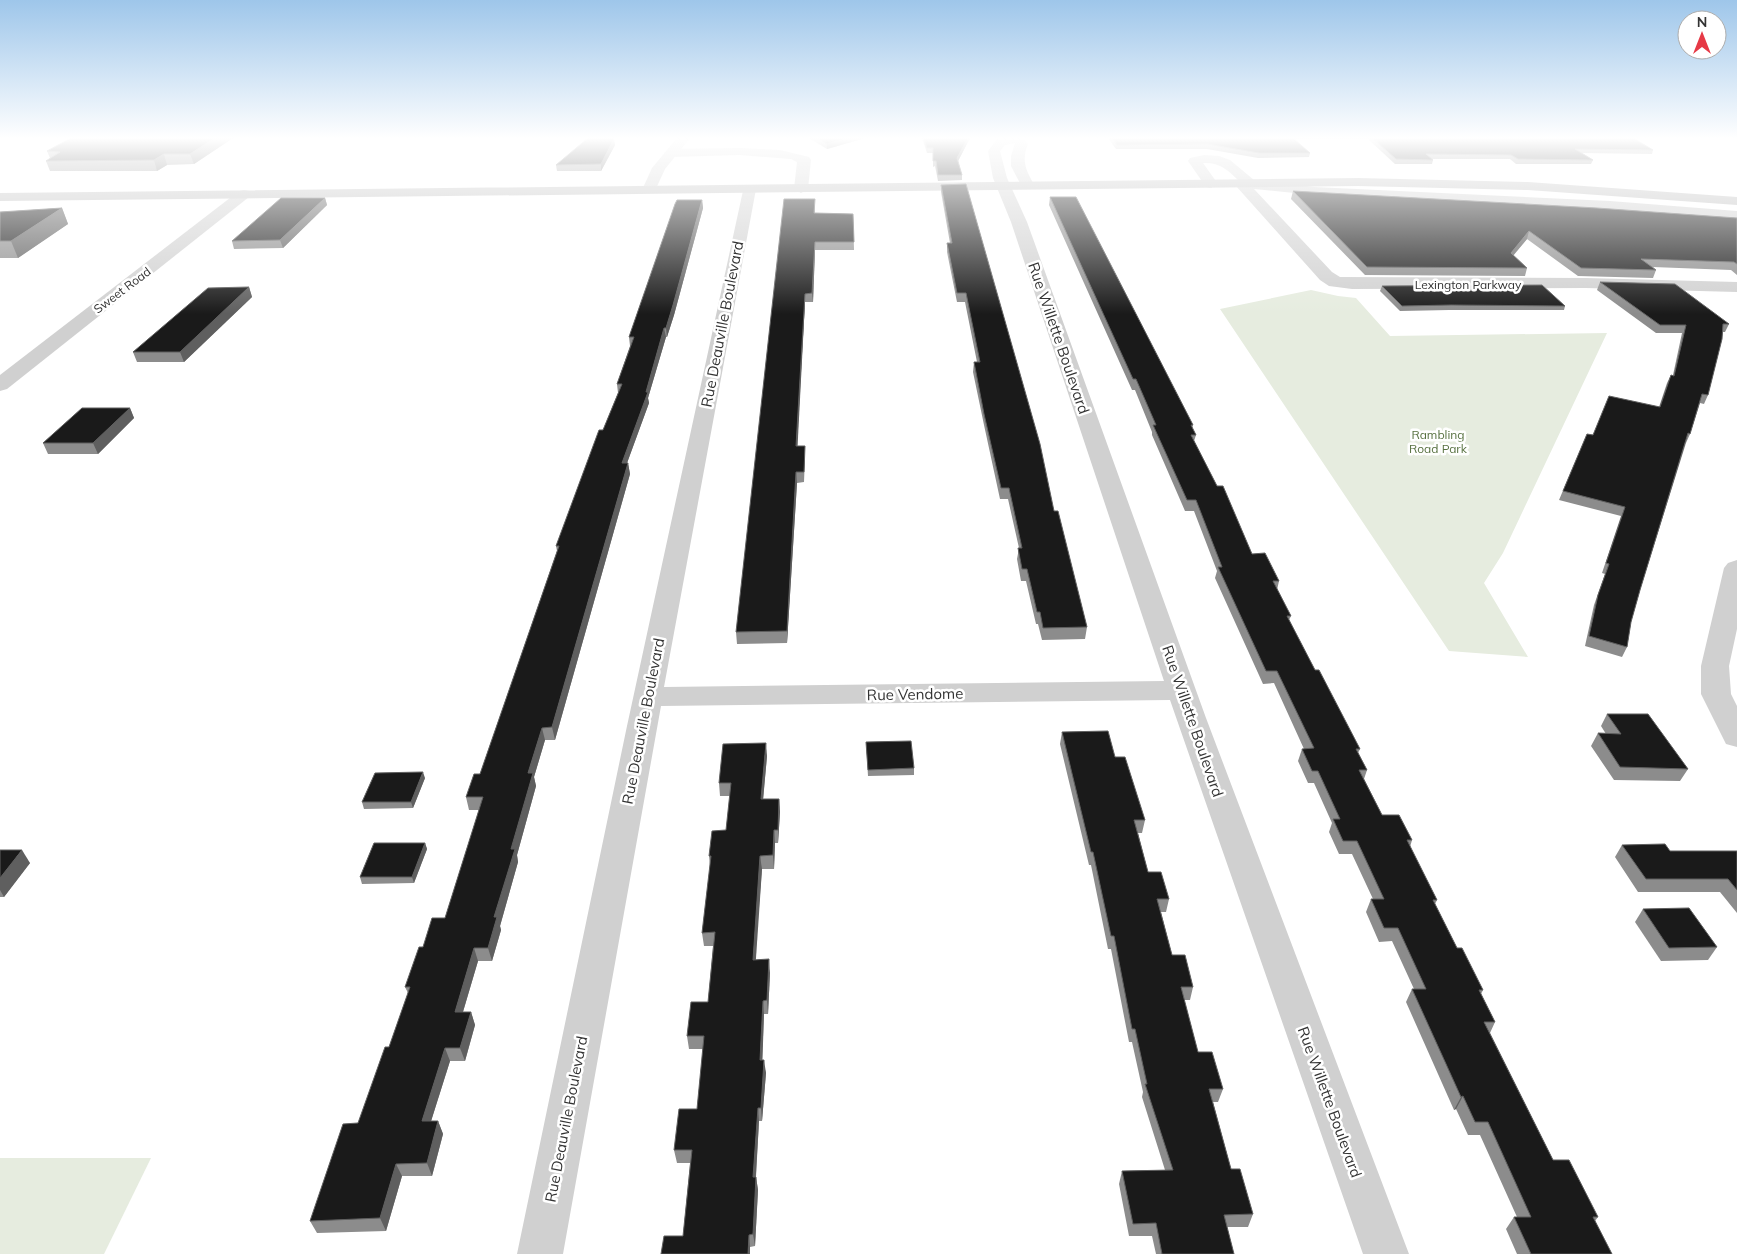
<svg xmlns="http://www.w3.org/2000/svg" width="1737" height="1254" font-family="Mulish,sans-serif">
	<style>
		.green { fill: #e6ecdf }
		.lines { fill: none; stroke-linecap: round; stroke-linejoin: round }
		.minor { fill: #d0d0d0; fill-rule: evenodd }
		.tertiary { fill: #d0d0d0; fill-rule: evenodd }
		.secondary { fill: #bdbdbd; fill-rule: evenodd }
		.wall { fill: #8c8c8c }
		.shaded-wall { fill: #5f5f5f }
		.building { fill: #1a1a1a; stroke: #5f5f5f }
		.labels { text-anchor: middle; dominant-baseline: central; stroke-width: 5; stroke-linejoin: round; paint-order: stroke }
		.far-street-label { font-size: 12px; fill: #333; stroke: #fff }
		.far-park-label { font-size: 12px; fill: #56703f; stroke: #fff }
		.street-label { font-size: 15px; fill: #333; stroke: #fff }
	</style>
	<rect width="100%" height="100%" fill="#fff"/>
	<g class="green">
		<path d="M1311,290L1338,296L1356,298L1390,336L1607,333L1503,553L1484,583L1528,657L1449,651L1220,309Z"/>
		<path d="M0,1158H151L104,1254H0Z"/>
	</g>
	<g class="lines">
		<g class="minor">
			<path d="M1002,138H1026L1025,140L1028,144C1021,161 1026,171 1035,186L1033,189H1023L1011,166V156L1015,143L1005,145L1000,151L1007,178L1027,222L1206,718L1409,1254H1363L1170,700L661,706L563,1254H517L627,726L744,186H754L756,189L664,687L1164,681L1011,222L993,178L988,151L997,139Z"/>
			<path d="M740,148L780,150L809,157L811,160L808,189L801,193L794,189L797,162L791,159L740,155L670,157L664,153L670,149Z"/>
			<path d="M1204,155L1219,156L1230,160L1254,180L1314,187L1610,201L1737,211V219L1610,209L1314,195L1254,189L1332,272L1340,277L1586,278L1737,282V292L1586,288L1352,289L1329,286L1320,280L1236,186L1234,183L1238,180C1227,169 1219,162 1203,163L1218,184L1211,188L1206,187L1188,161L1190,158Z"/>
			<path d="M244,190L249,191L251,194L249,197L7,389L0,391V375L239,191Z"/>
			<path d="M1737,560V629L1729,666L1731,694L1737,706V747L1726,744L1701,694V666L1724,568L1728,563Z"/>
		</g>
		<path class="tertiary" d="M677,138H690L665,169L654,193H644L642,190L652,168Z"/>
		<path class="secondary" d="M1358,178L1528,182L1737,197V205L1528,190L1358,186L0,201V193Z"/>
	</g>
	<g class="wall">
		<path d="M233,138L194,164L167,165L157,171H50L46,161L50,158L47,151Z"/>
		<path d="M809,138H865L827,149Z"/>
		<path d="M922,138H970L958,161L962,175V180L938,181L935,166L933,167V153H927Z"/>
		<path d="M1108,138H1633L1653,150L1652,154L1582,153L1593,160L1591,164H1516L1510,159H1431L1433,160L1432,164H1395L1368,139H1294L1310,153L1309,157L1258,158L1207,149H1116Z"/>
		<path d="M615,145L601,171H557L556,165Z"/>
		<path d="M941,185L1054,511L1087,627L1085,639L1042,640L1038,624H1036L1026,581H1021L1017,559L1019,548L1008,499H1000L984,425L973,372L974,362H977L965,302H957L947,252V243H950L941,192Z"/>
		<path d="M1293,191L1737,218V275L1731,270L1653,267L1656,270L1653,278L1578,276L1527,239L1513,255L1527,268L1525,276L1365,275L1291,199Z"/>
		<path d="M1050,197L1193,425L1192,428L1196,435L1194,441L1217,486L1252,554L1279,581L1277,590L1291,616L1289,620L1315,670L1360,749L1358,753L1367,770L1364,779L1382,815L1412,840L1410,847L1437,900L1435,904L1457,948L1483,990L1481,994L1495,1022L1490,1033L1553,1160L1598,1217L1595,1221L1612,1254H1517L1506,1229L1514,1217H1517L1480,1135H1468L1456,1109L1454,1110L1406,1002L1412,989H1414L1392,941L1379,942L1366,912L1371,899H1373L1352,854H1339L1329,832L1332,823L1314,783H1308L1298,761L1302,749H1304L1274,683L1263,684L1215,578L1217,571L1194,511H1185L1152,435V432L1135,390H1132L1049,205Z"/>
		<path d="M325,198L327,205L283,248L234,249L232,241Z"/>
		<path d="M702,200L703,208L674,315L667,337H666L648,398L649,403L627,463H628L630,474L555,740H545L534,777L536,786L517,855L518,862L500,926L501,930L492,961H478L463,1012H471L475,1025L465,1061H450L431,1121H438L443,1134L432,1176H402L386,1231L317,1233L310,1221L358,1123L389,1047L408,993L405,987L423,947L445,918L479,810H469L466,797L480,774L557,551L556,546L618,393L617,384L630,346L629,337Z"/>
		<path d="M815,207V213L853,214L854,250H815L813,302H805L797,446L805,457L804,482L797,483L787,643L737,644L736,632Z"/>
		<path d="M62,208L68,224L18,258H0V212Z"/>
		<path d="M1600,282L1729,324L1725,332H1723L1708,395L1704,404L1700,403L1690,434L1686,443L1640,590L1631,622L1627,647L1622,657L1585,646L1594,605L1605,574L1602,573L1621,516L1559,500L1587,434L1593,435L1659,407L1667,383L1671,375H1673L1682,333H1656L1597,290Z"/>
		<path d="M1382,286L1565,306L1564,310H1449L1400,311L1380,291Z"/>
		<path d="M249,287L252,297L184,362H137L133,352Z"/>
		<path d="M130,408L134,418L98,454H48L43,443Z"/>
		<path d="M1607,714L1688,769L1680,781L1614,780L1591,746L1598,733L1606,734L1601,726Z"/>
		<path d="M1062,732L1115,757L1145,820L1142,833H1138L1148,872L1169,899L1166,912H1161L1172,955L1193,987L1190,1000H1184L1198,1052L1223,1089L1218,1102H1213L1231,1169L1253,1214L1248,1227H1227L1234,1254H1156L1152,1236H1129L1119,1184L1122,1171L1165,1170L1142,1097L1143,1092L1132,1042H1129L1111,949H1108L1091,865H1089L1060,744Z"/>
		<path d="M866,742L914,768V775L868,776Z"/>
		<path d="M767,756L763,799H779L780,812L778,843H775L774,869H762L755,960L770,973L768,1014H764L762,1060L766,1073L762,1121H759L756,1177L758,1190L755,1246L750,1247L683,1236L690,1163H677L674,1150L697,1109L703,1049H689L687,1036L708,1002L713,946H704L702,933L710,866L709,856L726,830L730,796H720L719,783Z"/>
		<path d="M425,778L413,808L364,809L362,802Z"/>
		<path d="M425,843L427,849L414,883L362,884L360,877Z"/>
		<path d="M1622,845L1670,851H1737V913L1720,892H1638L1615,857Z"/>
		<path d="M0,850L30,863L4,897H0Z"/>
		<path d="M1643,909L1717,947L1708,960L1661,961L1635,922Z"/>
	</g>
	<g class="shaded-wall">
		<path d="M215,138H233L194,164L190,154Z"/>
		<path d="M848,138H865L827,149V144Z"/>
		<path d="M968,138H970L957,163V158Z"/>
		<path d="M614,139L615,145L601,171V164Z"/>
		<path d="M164,154L167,165L157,171L154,160Z"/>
		<path d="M325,198L327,205L283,248L280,240Z"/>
		<path d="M702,200L703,208L674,315L667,337L666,328Z"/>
		<path d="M62,208L68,224L18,258L11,241Z"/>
		<path d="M1529,231L1527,239L1508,262L1511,253Z"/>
		<path d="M815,242V250L813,302L812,293Z"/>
		<path d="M249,287L252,297L184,362L180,352Z"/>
		<path d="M805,294V302L797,457L796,446Z"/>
		<path d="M664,328L666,337L648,398L649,403L623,474L622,463L646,392Z"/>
		<path d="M130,408L134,418L98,454L93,443Z"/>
		<path d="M628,463L630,474L555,740L552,727Z"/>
		<path d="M796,472L797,483L787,643V631Z"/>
		<path d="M542,728L545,740L534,777L536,786L517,855L518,862L500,926L501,930L492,961L488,948L494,917L528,773Z"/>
		<path d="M766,743L767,756L762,812L761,799Z"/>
		<path d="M423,772L425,778L413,808L411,802Z"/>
		<path d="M779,799L780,812L778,843V830Z"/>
		<path d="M774,830L775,843L774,869L773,855Z"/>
		<path d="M425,843L427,849L414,883L412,877Z"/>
		<path d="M22,850L30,863L4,897L0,890V878Z"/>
		<path d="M760,856L762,869L755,973L753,960Z"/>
		<path d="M474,948L478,961L459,1025L455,1012Z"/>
		<path d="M769,959L770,973L768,1014L767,1000Z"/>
		<path d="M763,1001L764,1014L762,1073L760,1060Z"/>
		<path d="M471,1012L475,1025L465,1061L460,1048Z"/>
		<path d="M445,1048L450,1061L427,1134L422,1121Z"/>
		<path d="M764,1060L766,1073L762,1121L761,1108Z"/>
		<path d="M1463,1096L1456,1109L1454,1110L1461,1097Z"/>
		<path d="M758,1108L759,1121L755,1190L753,1177Z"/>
		<path d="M438,1121L443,1134L432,1176L427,1163Z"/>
		<path d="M396,1164L402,1176L386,1231L380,1218Z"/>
		<path d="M756,1177L758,1190L755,1246L753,1234Z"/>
		<path d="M749,1235L750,1247V1254H748Z"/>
	</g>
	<g class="building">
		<path d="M71,138H215L190,154H164L154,160L46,161L60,152L47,151Z"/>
		<path d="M588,138L614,139L601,164L556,165Z"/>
		<path d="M817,138H848L827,144Z"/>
		<path d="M923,138H968L957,158L962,175H938L936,161H933V148H927Z"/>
		<path d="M1112,138H1293L1310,153H1259L1207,144L1117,145Z"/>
		<path d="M1372,138H1633L1653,150L1575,149L1593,160L1518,159L1511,155L1426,154L1433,160L1396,159Z"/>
		<path d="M966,184L1040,444L1054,511H1058L1087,627L1043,628L1040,612H1037L1027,569H1022L1018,548H1022L1009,488H1001L984,414L974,362H980L966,293H957L947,243H952L941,185Z"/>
		<path d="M1293,191L1597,208L1737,218V264L1734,262L1641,259L1656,270L1581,268L1529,231L1511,253L1527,268L1367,267Z"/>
		<path d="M1050,197H1076L1193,425H1191L1196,435H1191L1217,486H1223L1252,554L1265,553L1279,581H1273L1291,616H1287L1315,670H1319L1360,749H1356L1367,770H1359L1382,815H1399L1412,840H1407L1437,900H1433L1457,948H1462L1483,990H1479L1495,1022H1484L1553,1160H1569L1598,1217H1593L1612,1254H1531L1514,1217H1531L1488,1122H1475L1463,1096L1461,1097L1412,989H1426L1398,928H1384L1371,899H1384L1357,841H1343L1333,819H1340L1318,771H1312L1302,749L1314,748L1277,671H1266L1218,567H1222L1196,500H1187L1153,425H1156L1136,379H1133Z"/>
		<path d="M281,198H325L280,240L232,241Z"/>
		<path d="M784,199H815L814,213L853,214L854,242H815L812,293L805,294L796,446H805L804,472H796L787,631L736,632Z"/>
		<path d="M677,200H702L673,305L666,328H664L646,392H648L622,463H628L552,727L542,728L528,773H533L511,849H515L494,917H497L488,948H474L455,1012H471L460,1048H445L422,1121H438L427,1163L396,1164L380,1218L310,1221L343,1124L358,1123L385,1047H389L410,987H405L419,947H423L432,918H445L483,797H466L474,774H480L559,546H556L599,430H603L622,384H617L634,337H629L675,204Z"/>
		<path d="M62,208L11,241H0V212Z"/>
		<path d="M1600,282L1675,284L1729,324H1723L1722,339L1708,395L1702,394L1690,434L1688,433L1640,590L1631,622L1627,647L1589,636L1598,595L1609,564L1606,563L1625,507L1563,491L1587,434L1593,435L1609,396L1660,407L1671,375L1674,376L1686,325H1660Z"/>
		<path d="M1542,285L1565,306L1451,305L1402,306L1382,286Z"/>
		<path d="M249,287L180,352H133L208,288Z"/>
		<path d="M82,408H130L93,443H43Z"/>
		<path d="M1607,714H1648L1688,769L1620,767L1598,733L1621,734Z"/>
		<path d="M1108,731L1115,757H1125L1145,820H1134L1148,872H1161L1169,899H1157L1172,955H1185L1193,987H1181L1198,1052H1212L1223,1089H1209L1231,1169H1240L1253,1214L1224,1215L1234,1254H1162L1156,1223L1133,1224L1122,1171L1173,1170L1145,1084H1147L1135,1029H1132L1114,936H1111L1093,852H1091L1062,732Z"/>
		<path d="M911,741L914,768L868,770L866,742Z"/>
		<path d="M766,743L761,799H779L778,830H774L773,855L760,856L753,960L769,959L767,1000L763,1001L760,1060H764L761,1108H758L753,1177H756L753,1234L749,1235L748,1254H661L664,1236H683L692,1150H674L679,1109H697L704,1036H687L691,1002H708L715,932L702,933L711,856H709L712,831L726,830L731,783H719L723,744Z"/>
		<path d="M423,772L411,802H362L375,773Z"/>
		<path d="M374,843H425L412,877H360Z"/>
		<path d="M1665,844L1670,851H1737V890L1728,879H1646L1622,845Z"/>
		<path d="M0,850H22L0,878Z"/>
		<path d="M1689,908L1717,947L1669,948L1643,909Z"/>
	</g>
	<linearGradient id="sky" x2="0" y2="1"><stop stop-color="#9ec6ea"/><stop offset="0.44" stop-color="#fff"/><stop offset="1" stop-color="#fff" stop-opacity="0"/></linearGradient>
	<rect width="1737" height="314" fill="url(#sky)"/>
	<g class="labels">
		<g class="far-street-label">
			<text x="1468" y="284">Lexington Parkway</text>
			<text transform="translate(122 290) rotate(-37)">Sweet Road</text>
		</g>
		<g class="far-park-label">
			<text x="1438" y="434">Rambling<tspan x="1438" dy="14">Road Park</tspan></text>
		</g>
		<g class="street-label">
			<text transform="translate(722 324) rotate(-79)">Rue Deauville Boulevard</text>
			<text transform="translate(1059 338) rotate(71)">Rue Willette Boulevard</text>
			<text transform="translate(915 694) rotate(-1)">Rue Vendome</text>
			<text transform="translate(643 721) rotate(-79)">Rue Deauville Boulevard</text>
			<text transform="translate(1193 721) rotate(71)">Rue Willette Boulevard</text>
			<text transform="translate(1330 1102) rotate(70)">Rue Willette Boulevard</text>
			<text transform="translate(566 1119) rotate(-79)">Rue Deauville Boulevard</text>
		</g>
	</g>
	<g transform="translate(1702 35)"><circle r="24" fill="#ffffff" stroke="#adadad"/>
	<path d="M0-4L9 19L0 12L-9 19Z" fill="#e63946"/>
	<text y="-8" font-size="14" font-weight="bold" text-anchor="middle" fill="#333333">N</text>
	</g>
</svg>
